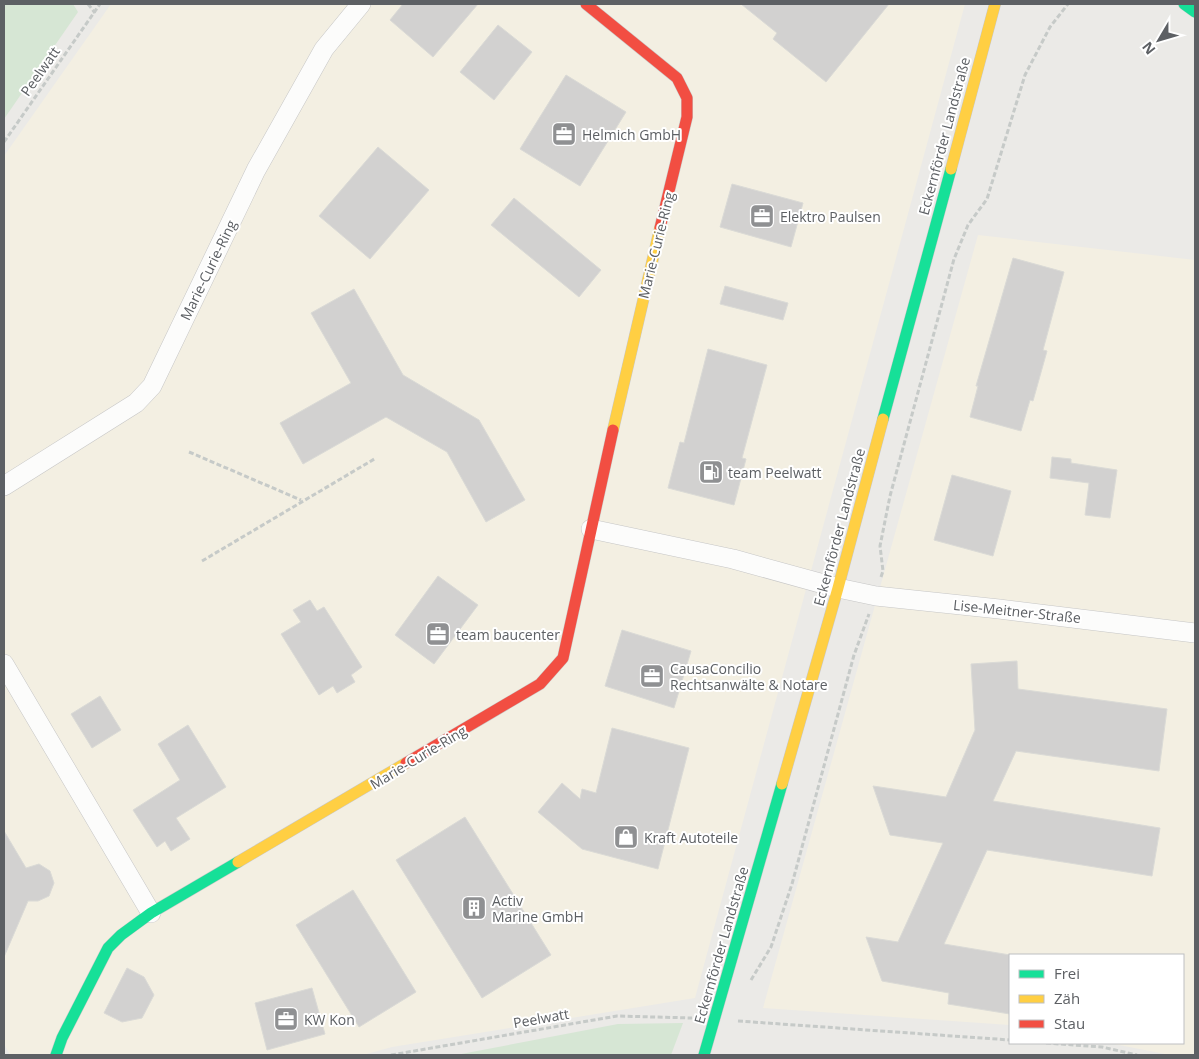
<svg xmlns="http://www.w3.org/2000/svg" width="1199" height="1059" font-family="'Open Sans',sans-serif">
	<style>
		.commercial { fill: #f3efe2 }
		.green { fill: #d6e6d4 }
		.building { fill: #d2d1d0; stroke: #dadad6 }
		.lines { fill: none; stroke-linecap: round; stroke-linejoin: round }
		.street-casing { stroke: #c6c6c6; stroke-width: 20 }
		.fast-casing { stroke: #c8c8c8; stroke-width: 12 }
		.slow-casing { stroke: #c8c8c8; stroke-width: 12 }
		.jam-casing { stroke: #c8c8c8; stroke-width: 12 }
		.path { stroke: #c6cac8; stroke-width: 3; stroke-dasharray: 5 2.5; stroke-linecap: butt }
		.street { stroke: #fcfcfb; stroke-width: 19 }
		.fast { stroke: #16e098; stroke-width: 11 }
		.slow { stroke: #ffcf43; stroke-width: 11 }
		.jam { stroke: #f24e42; stroke-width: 11 }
		.labels { text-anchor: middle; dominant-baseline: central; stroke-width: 4; stroke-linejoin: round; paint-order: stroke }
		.street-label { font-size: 14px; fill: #5d6064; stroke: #fff }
		.poi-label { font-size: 14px; fill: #5d6064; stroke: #fff; text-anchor: start }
	</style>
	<rect width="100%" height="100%" fill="#ebeae7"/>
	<g class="commercial">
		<path d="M111,4H965L695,998L392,1047L363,1055H10L4,1044V156Z"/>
		<path d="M978,235L1195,260V1055H1170L1109,1043H1183V955H1010V1025L763,1008Z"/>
	</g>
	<g class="green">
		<path d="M4,4H73L78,12L4,119Z"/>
		<path d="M683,1023L671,1055H456L618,1024Z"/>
	</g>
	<g class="building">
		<path d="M403,4H478L433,57L390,20Z"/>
		<path d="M741,4H889L826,82L773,39L777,33Z"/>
		<path d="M498,25L532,52L494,100L460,72Z"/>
		<path d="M566,75L626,112L580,186L520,149Z"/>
		<path d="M378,147L429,190L370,259L319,216Z"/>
		<path d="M732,184L803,203L791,247L720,227Z"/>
		<path d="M514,198L601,270L579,297L491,225Z"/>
		<path d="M1013,258L1064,272L1043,350L1047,351L1033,401L1030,400L1021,431L970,417L978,386H976Z"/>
		<path d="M725,286L788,303L783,320L720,304Z"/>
		<path d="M354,289L403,375L479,420L525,500L486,522L447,452L386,417L303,464L280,423L351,383L311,313Z"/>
		<path d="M708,349L767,365L742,458L746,459L734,505L668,488L680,442L684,443Z"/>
		<path d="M1052,457L1071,459V463L1117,470L1110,518L1085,515L1089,483L1050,478Z"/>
		<path d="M952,475L1011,491L993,556L934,540Z"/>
		<path d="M438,576L478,605L434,664L395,635Z"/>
		<path d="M310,600L317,611L324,607L362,667L351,675L355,682L337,693L333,686L319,695L281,634L301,622L293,610Z"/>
		<path d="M622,630L691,651L674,708L605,686Z"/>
		<path d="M1017,661L1018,689L1167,709L1159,771L1016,751L993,801L1160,828L1152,876L987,850L944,944L1010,955V1014L948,1004L949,993L882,981L866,937L898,942L943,843L890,835L873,786L946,797L975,730L971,664Z"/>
		<path d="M100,696L121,730L92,748L71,714Z"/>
		<path d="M188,725L226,787L176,818L190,839L171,851L165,841L157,847L133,810L180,780L158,744Z"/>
		<path d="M612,728L689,748L658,869L582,849L538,812L562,783L580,799L582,789L596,793Z"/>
		<path d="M465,817L551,955L482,998L396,860Z"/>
		<path d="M4,831L26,868L39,864L50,871L54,883L49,896L38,901H28L4,957Z"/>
		<path d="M353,890L416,992L359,1027L296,925Z"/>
		<path d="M127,968L144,977L154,995L142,1018L122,1022L104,1013Z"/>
		<path d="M312,988L325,1034L267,1050L255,1003Z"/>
	</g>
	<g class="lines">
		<defs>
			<g id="street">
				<path d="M4,486L136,403L152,386L256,170L324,49L361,4"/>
				<path d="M591,529L733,559L838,588L876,596L999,609L1195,633"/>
				<path d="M4,664L151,913"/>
			</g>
			<g id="fast">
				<path d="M1184,4L1195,12"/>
				<path d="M883,419L951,169"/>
				<path d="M56,1055L62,1038L108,948L121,935L151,913L238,862"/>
				<path d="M704,1055L782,784"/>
			</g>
			<g id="slow">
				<path d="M951,169L995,4"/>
				<path d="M613,430L660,228"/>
				<path d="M782,784L838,588L883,419"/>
				<path d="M238,862L406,763"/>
			</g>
			<g id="jam">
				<path d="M586,4L677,78L687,98V117L660,228"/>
				<path d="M406,763L540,684L563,658L613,430"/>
			</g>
		</defs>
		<use href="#street" class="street-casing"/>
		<use href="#fast" class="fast-casing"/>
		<use href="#slow" class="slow-casing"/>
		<use href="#jam" class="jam-casing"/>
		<g class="path">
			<path d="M88,4L95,13"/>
			<path d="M4,142L100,4"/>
			<path d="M189,452L301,500"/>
			<path d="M202,561L376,458"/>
			<path d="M881,577L883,571L880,546L890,496L954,259L968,225L987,199L1025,75L1050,27L1068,4"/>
			<path d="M751,980L771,947L792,884L854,655L869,614"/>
			<path d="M738,1021L1010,1040"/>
			<path d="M1046,1043L1102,1047L1137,1055"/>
			<path d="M391,1055L617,1016L692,1018"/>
		</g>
		<use href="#street" class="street"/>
		<use href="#fast" class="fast"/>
		<use href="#slow" class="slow"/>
		<use href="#jam" class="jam"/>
	</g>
	<defs>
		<symbol id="office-square" viewBox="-11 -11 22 22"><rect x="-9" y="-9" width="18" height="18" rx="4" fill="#8f9092" stroke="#fff"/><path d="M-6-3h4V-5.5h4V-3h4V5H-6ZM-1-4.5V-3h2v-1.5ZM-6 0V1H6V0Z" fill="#fff"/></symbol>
		<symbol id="fuel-square" viewBox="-11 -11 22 22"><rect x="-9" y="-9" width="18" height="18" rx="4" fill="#8f9092" stroke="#fff"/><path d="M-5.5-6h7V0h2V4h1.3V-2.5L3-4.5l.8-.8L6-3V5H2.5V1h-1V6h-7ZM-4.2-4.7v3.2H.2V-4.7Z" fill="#fff"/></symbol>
		<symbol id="shop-square" viewBox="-11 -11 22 22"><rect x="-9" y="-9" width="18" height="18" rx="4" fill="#8f9092" stroke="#fff"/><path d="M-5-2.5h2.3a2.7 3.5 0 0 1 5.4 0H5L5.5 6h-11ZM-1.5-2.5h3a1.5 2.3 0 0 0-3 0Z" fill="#fff"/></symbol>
		<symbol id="building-square" viewBox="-11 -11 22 22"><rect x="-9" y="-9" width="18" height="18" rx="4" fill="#8f9092" stroke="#fff"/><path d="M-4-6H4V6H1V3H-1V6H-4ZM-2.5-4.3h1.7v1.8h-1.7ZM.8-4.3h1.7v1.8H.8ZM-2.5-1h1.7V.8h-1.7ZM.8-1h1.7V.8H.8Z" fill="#fff"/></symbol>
	</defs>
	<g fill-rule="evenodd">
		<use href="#office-square" x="550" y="120" width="28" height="28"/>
		<use href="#office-square" x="748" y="202" width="28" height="28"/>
		<use href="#fuel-square" x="697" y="458" width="28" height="28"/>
		<use href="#office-square" x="424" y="620" width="28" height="28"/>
		<use href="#office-square" x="638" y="662" width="28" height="28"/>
		<use href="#shop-square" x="612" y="823" width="28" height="28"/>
		<use href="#building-square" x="460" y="894" width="28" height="28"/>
		<use href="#office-square" x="272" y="1005" width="28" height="28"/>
	</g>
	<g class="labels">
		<g class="street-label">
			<text transform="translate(40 71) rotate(-55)">Peelwatt</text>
			<text transform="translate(944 136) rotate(-75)">Eckernförder Landstraße</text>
			<text transform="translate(656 245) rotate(-76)">Marie-Curie-Ring</text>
			<text transform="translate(208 270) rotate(-64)">Marie-Curie-Ring</text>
			<text transform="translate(839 527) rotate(-75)">Eckernförder Landstraße</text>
			<text transform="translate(1017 611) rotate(6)">Lise-Meitner-Straße</text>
			<text transform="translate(418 757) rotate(-31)">Marie-Curie-Ring</text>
			<text transform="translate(721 945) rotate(-74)">Eckernförder Landstraße</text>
			<text transform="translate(541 1018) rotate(-10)">Peelwatt</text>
		</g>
		<g class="poi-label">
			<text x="582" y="134">Helmich GmbH</text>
			<text x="780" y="216">Elektro Paulsen</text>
			<text x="728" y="472">team Peelwatt</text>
			<text x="456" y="634">team baucenter</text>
			<text x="670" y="668">CausaConcilio<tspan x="670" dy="16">Rechtsanwälte &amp; Notare</tspan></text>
			<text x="644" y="837">Kraft Autoteile</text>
			<text x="492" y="900">Activ<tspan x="492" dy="16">Marine GmbH</tspan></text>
			<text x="304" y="1019">KW Kon</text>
		</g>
	</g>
	<rect width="1199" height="1059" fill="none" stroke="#5d6064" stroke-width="10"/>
	<rect x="1009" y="954" width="175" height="90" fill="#ffffff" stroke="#bebfc1"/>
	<rect x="1019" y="970" width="25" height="8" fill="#16e098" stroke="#bebfc1"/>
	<text x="1054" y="979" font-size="15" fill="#5d6064">Frei</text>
	<rect x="1019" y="995" width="25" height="8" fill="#ffcf43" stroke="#bebfc1"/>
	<text x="1054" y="1004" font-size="15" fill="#5d6064">Zäh</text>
	<rect x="1019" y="1020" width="25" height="8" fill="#f24e42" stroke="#bebfc1"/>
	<text x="1054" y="1029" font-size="15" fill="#5d6064">Stau</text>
	<g transform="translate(1159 40) rotate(232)" stroke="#ffffff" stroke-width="4" paint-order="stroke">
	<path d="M0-4L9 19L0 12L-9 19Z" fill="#5d6064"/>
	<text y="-8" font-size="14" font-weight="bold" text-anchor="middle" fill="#5d6064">N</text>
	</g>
</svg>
